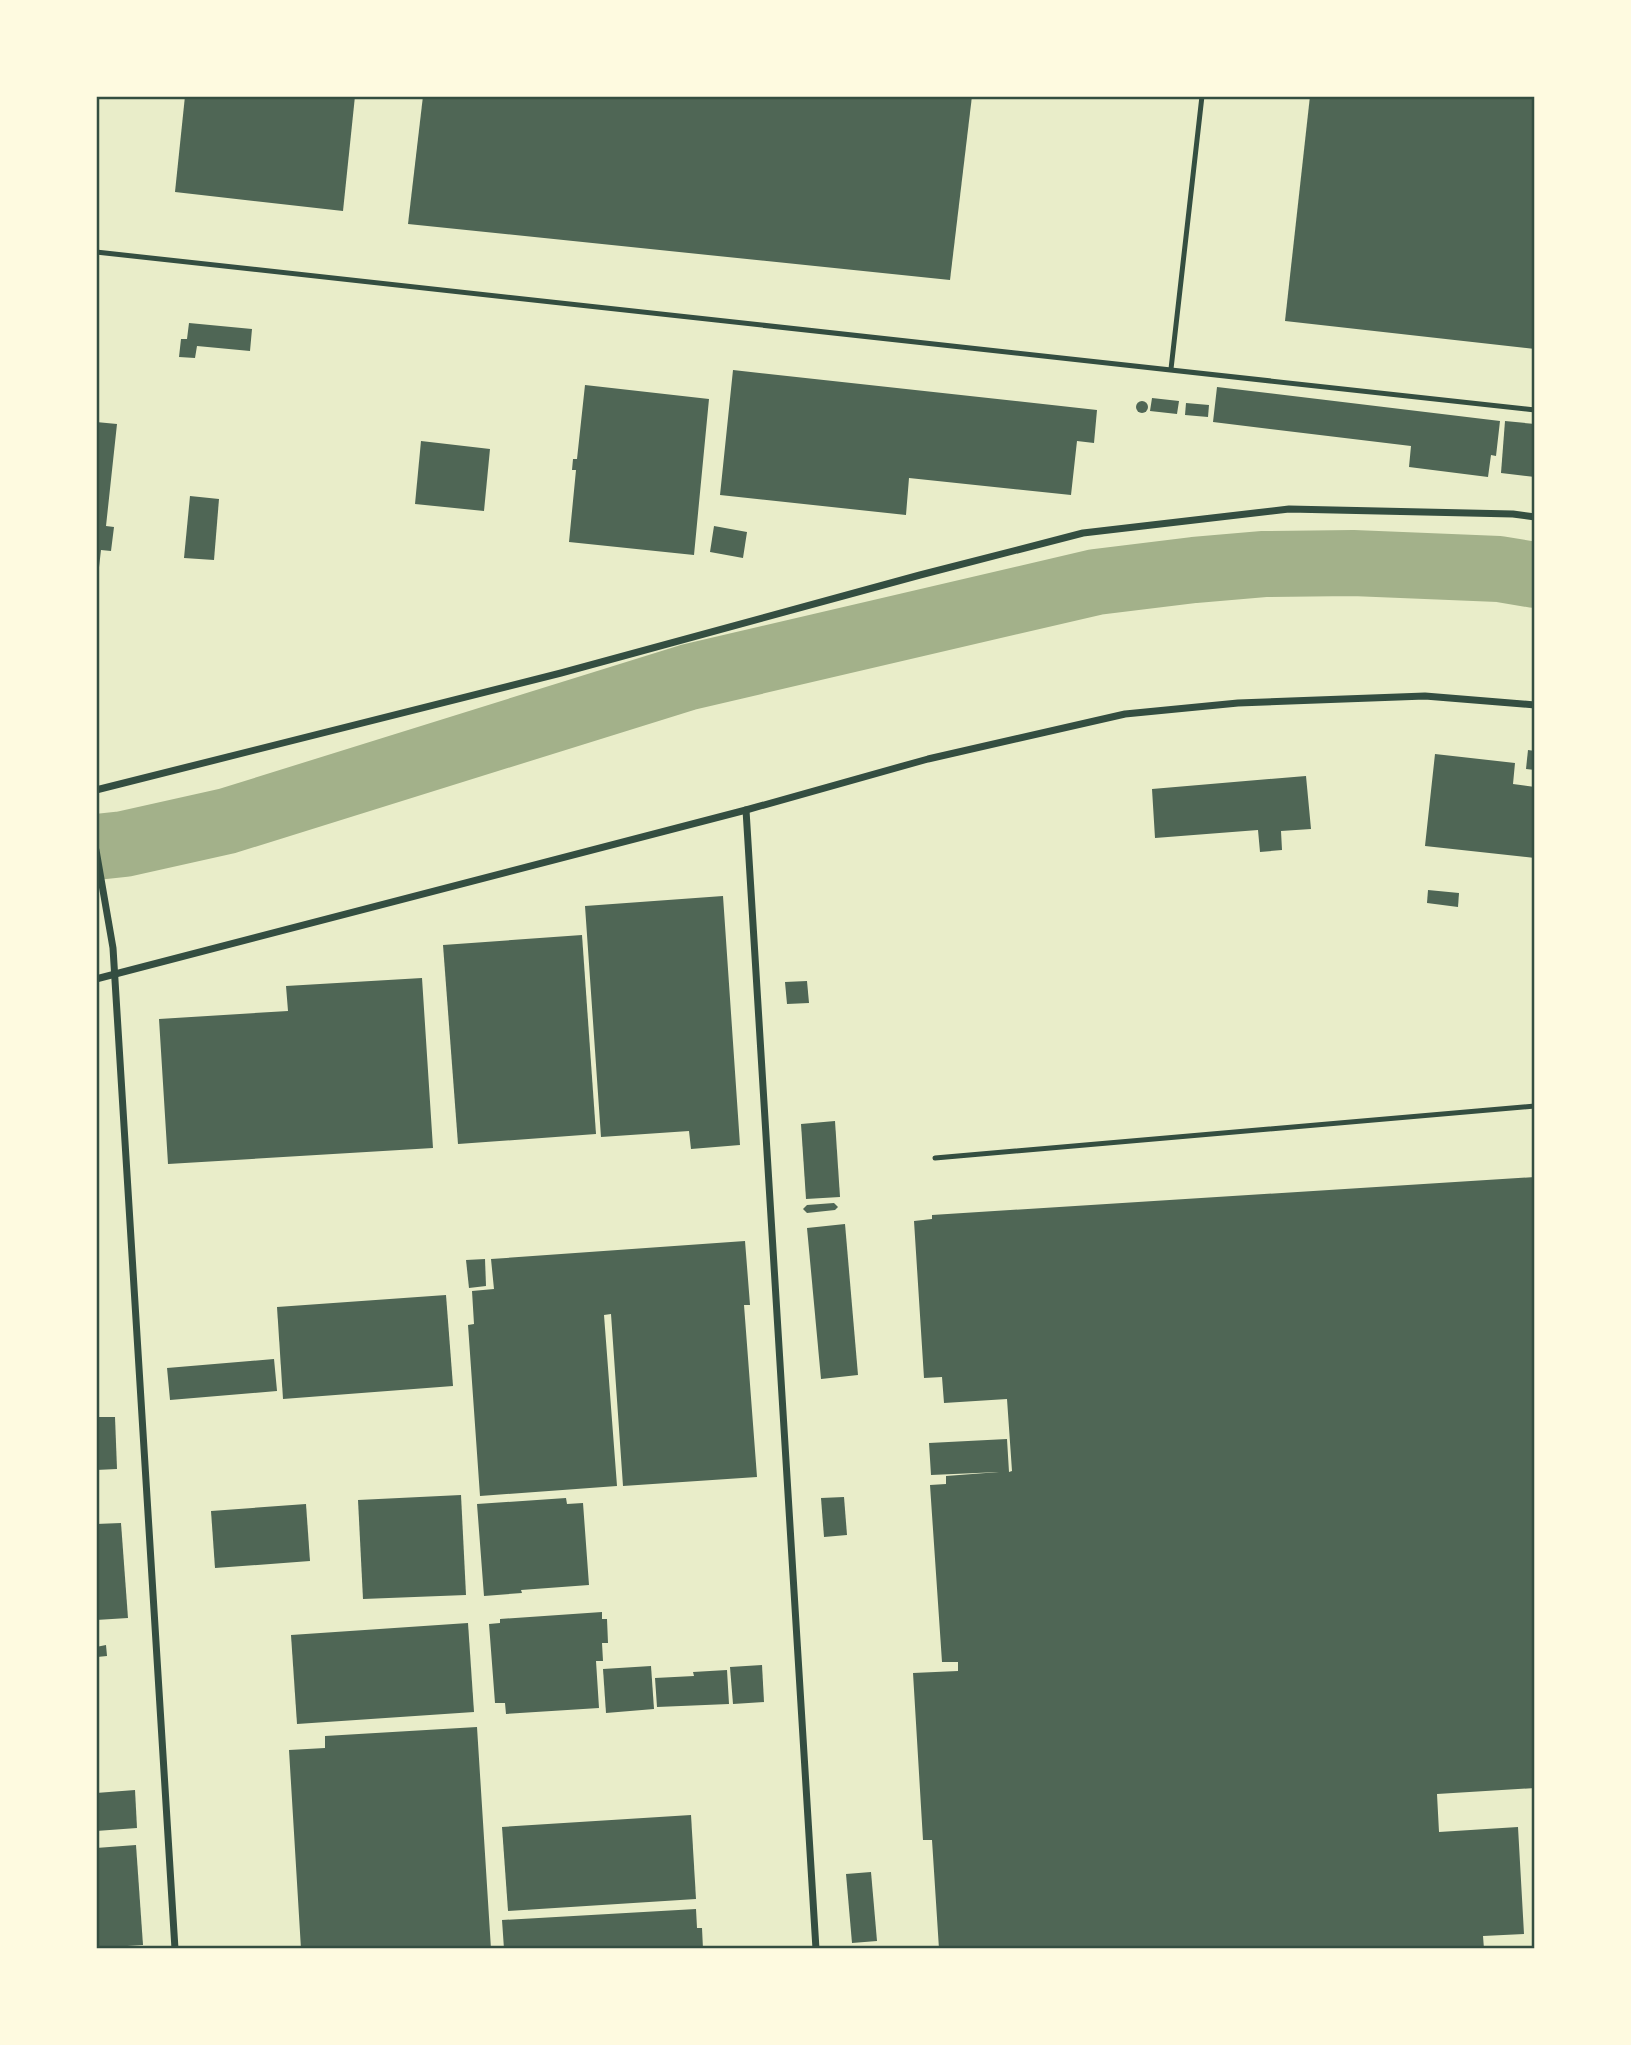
<svg xmlns="http://www.w3.org/2000/svg" width="1631" height="2045" font-family="'Space Grotesk',sans-serif">
	<style>
		.lines { fill: none; stroke-linecap: round; stroke-linejoin: round }
		.river { stroke: #a3b18a; stroke-width: 66 }
		.building { fill: #4f6655 }
		.service { stroke: #344e41; stroke-width: 5 }
		.minor { stroke: #344e41; stroke-width: 7 }
		.neatline { fill: none; stroke: #344e41; stroke-width: 2.5 }
	</style>
	<rect width="100%" height="100%" fill="#e9edc9"/>
	<g class="lines">
		<path class="river" d="M96,847L124,844L227,821L689,677L1096,582L1194,570L1264,564L1353,563L1499,569L1535,575"/>
	</g>
	<g class="building">
		<path d="M185,96H355L343,211L175,192Z"/>
		<path d="M423,96H972L950,280L408,224Z"/>
		<path d="M1310,96H1535V349L1285,321Z"/>
		<path d="M189,323L252,329L250,351L197,346L195,358L179,357L181,339H187Z"/>
		<path d="M733,370L1097,410L1094,443L1077,441L1071,495L909,478L906,515L720,495Z"/>
		<path d="M585,385L709,399L694,555L569,542L576,470H572L573,459H577Z"/>
		<path d="M1217,387L1500,421L1496,456L1491,455L1488,477L1409,467L1411,446L1213,422Z"/>
		<path d="M1152,398L1179,401L1177,414L1150,411Z"/>
		<circle cx="1142" cy="407" r="6"/>
		<path d="M1186,403L1209,405L1208,417L1185,415Z"/>
		<path d="M1505,421L1535,424V477L1501,473Z"/>
		<path d="M96,422L117,424L106,526L114,527L111,551L101,550L98,576H96Z"/>
		<path d="M421,441L490,449L484,511L415,504Z"/>
		<path d="M190,496L219,499L214,560L184,558Z"/>
		<path d="M714,526L747,532L743,558L710,552Z"/>
		<path d="M1528,750L1535,751V770L1526,769Z"/>
		<path d="M1435,754L1515,763L1513,784L1535,787V858L1425,846Z"/>
		<path d="M1306,776L1311,829L1281,831L1282,850L1260,852L1258,830L1155,838L1152,789Z"/>
		<path d="M1428,890L1459,893L1458,907L1427,903Z"/>
		<path d="M723,896L740,1145L691,1149L689,1131L601,1137L585,906Z"/>
		<path d="M582,935L596,1134L458,1144L443,945Z"/>
		<path d="M422,978L433,1148L168,1164L159,1019L288,1011L286,986Z"/>
		<path d="M807,981L809,1003L787,1004L785,982Z"/>
		<path d="M835,1121L840,1197L806,1199L801,1124Z"/>
		<path d="M1535,1177V1788L1437,1794L1439,1832L1518,1827L1524,1934L1483,1936L1484,1949H939L932,1840H923L913,1673L958,1671V1662H942L930,1485L946,1484V1476L999,1472L931,1475L929,1443L1007,1439L1009,1472L1012,1471L1007,1399L944,1403L942,1377L924,1378L914,1221L932,1219V1215Z"/>
		<path d="M834,1203L838,1207L835,1210L807,1213L803,1209L807,1205Z"/>
		<path d="M845,1224L858,1375L821,1379L807,1228Z"/>
		<path d="M745,1241L750,1305H744L757,1477L623,1486L611,1314L604,1315L617,1486L480,1496L468,1325L474,1324L472,1291L494,1289L491,1259Z"/>
		<path d="M485,1259L486,1286L469,1288L466,1260Z"/>
		<path d="M446,1295L453,1386L283,1399L277,1307Z"/>
		<path d="M274,1359L277,1391L170,1400L167,1368Z"/>
		<path d="M96,1417H115L117,1469L96,1470Z"/>
		<path d="M461,1495L466,1595L363,1599L358,1500Z"/>
		<path d="M844,1497L847,1535L824,1537L821,1498Z"/>
		<path d="M566,1498L567,1504L583,1503L589,1585L521,1590L522,1593L484,1596L477,1504Z"/>
		<path d="M306,1504L310,1561L215,1568L211,1511Z"/>
		<path d="M121,1523L128,1618L96,1620V1524Z"/>
		<path d="M602,1612V1619H607L608,1643H602L603,1661H596L599,1708L506,1714L505,1703H495L489,1624L500,1623V1619Z"/>
		<path d="M468,1623L474,1712L297,1724L291,1635Z"/>
		<path d="M106,1645L107,1656L97,1657L96,1647Z"/>
		<path d="M762,1665L764,1702L733,1704L730,1667Z"/>
		<path d="M651,1666L654,1709L606,1713L603,1669Z"/>
		<path d="M727,1670L729,1704L657,1707L655,1678L694,1676L693,1672Z"/>
		<path d="M477,1727L491,1949H301L289,1750L325,1748V1736Z"/>
		<path d="M135,1790L137,1828L96,1831V1793Z"/>
		<path d="M691,1815L696,1899L508,1911L502,1827Z"/>
		<path d="M136,1845L143,1945L96,1948V1848Z"/>
		<path d="M871,1872L877,1941L852,1943L846,1874Z"/>
		<path d="M696,1909L697,1928H702L703,1949H504L502,1920Z"/>
	</g>
	<g class="lines">
		<g class="service">
			<path d="M96,252L1535,410"/>
			<path d="M1171,369L1202,96"/>
			<path d="M935,1158L1535,1106"/>
		</g>
		<g class="minor">
			<path d="M96,790L561,673L920,575L1083,533L1289,509L1513,514L1535,517"/>
			<path d="M746,810L816,1949"/>
			<path d="M96,850L113,948L175,1949"/>
			<path d="M96,979L746,810L928,759L1125,714L1238,703L1425,696L1535,705"/>
		</g>
	</g>
	<rect width="1631" height="2045" fill="none" stroke="#fefae0" stroke-width="196"/>
	<rect x="98" y="98" width="1435" height="1849" class="neatline"/>
</svg>
